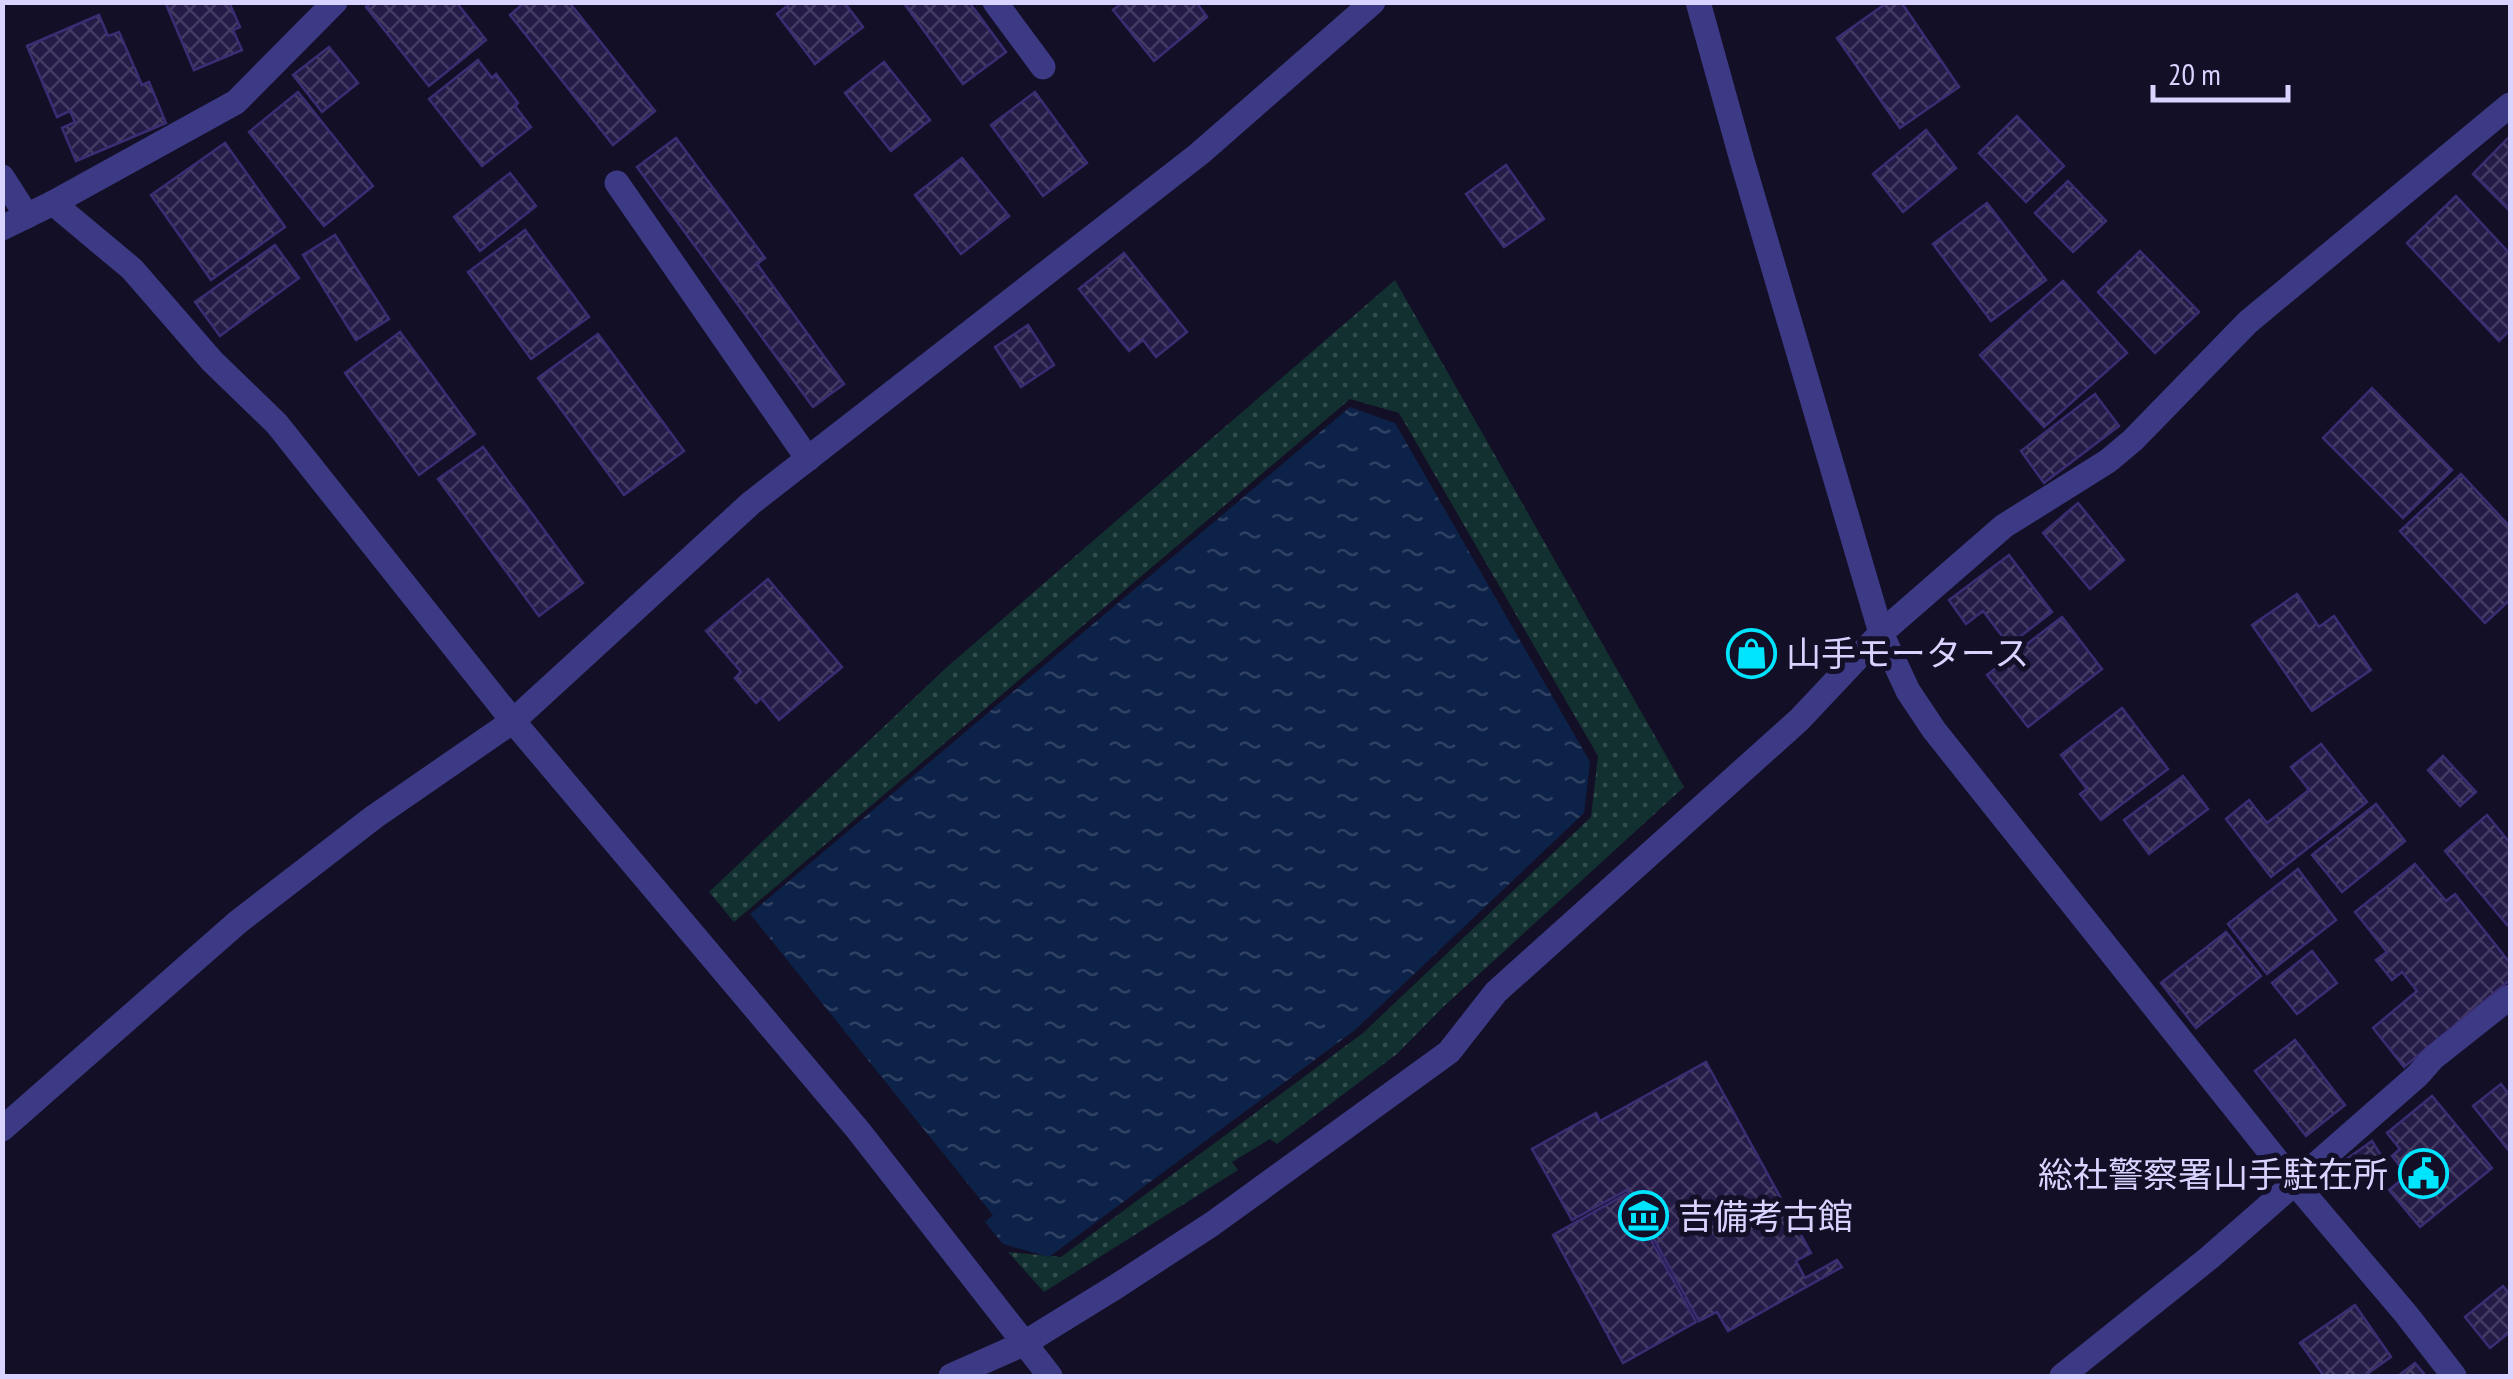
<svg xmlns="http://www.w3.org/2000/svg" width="2513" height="1379" font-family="'PT Sans Narrow','Noto Sans JP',sans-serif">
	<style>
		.grass { fill: url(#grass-dots) }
		.water { fill: url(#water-ripples) }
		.building { fill: url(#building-cross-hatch); stroke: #3b2d73; stroke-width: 2.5 }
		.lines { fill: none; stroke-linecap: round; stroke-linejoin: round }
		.minor { stroke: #3d3a85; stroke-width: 25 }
		.tertiary { stroke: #3d3a85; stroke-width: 25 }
		.labels { text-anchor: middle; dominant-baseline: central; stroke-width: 10; stroke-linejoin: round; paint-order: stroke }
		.poi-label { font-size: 35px; fill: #d9d4ff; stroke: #130f26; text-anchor: start }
	</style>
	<defs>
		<pattern id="grass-dots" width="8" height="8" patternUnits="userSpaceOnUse" patternTransform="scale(2.5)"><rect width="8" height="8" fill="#12302f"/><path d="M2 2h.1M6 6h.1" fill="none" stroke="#344d4e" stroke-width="1.8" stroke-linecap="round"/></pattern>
		<pattern id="water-ripples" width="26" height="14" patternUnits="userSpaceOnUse" patternTransform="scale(2.5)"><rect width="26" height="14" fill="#0c2248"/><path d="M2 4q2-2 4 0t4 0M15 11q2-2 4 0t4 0" fill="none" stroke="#2f4163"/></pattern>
		<pattern id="building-cross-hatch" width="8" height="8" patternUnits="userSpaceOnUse" patternTransform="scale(2.5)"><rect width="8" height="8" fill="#241b47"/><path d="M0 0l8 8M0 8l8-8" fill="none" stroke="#433b63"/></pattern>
	</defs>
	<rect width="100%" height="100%" fill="#130f26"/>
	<path class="grass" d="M1395,280L1684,787L1443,1007L1397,1054L1277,1144L1270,1139L1232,1162L1238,1170L1044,1292L1008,1252L1061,1257L1363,1033L1591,817L1598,756L1399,413L1350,399L734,922L709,892L947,667Z"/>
	<path class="water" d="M1350,407L1395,423L1590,762L1584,813L1355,1030L1049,1257L1003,1244L985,1222L993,1215L750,914Z"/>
	<g class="building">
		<path d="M165,2H229L240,27L233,30L242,50L194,70Z"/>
		<path d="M372,2H456L486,40L429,86L366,7Z"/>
		<path d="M525,2H569L655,111L613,145L510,15Z"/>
		<path d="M792,2H844L863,27L815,64L777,14Z"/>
		<path d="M903,2H969L1006,52L963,84Z"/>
		<path d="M1123,2H1196L1207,17L1154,61L1113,10Z"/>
		<path d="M1888,2H1901L1959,87L1900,128L1837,38Z"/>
		<path d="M99,15L108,36L119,32L142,85L149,82L166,123L76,161L62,128L75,122L70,111L57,117L27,46Z"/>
		<path d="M329,47L358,83L322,112L293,75Z"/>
		<path d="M478,60L492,78L496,74L518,103L515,106L531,127L482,166L429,99Z"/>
		<path d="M884,62L930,120L891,151L845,93Z"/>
		<path d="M298,92L373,186L324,226L249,132Z"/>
		<path d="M1035,92L1087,163L1043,196L991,125Z"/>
		<path d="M2017,116L2064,166L2026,202L1979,153Z"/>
		<path d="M1926,130L1956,168L1903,212L1873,174Z"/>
		<path d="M2510,136V211L2473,174Z"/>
		<path d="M676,138L765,258L757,264L844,384L813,407L637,167Z"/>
		<path d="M225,143L285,227L211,280L151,195Z"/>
		<path d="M962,158L1009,216L961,254L915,195Z"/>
		<path d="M1506,165L1544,219L1504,247L1466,194Z"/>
		<path d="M510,173L536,206L480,251L454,217Z"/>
		<path d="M2068,181L2106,221L2073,252L2035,213Z"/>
		<path d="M2456,196L2510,254V330L2499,341L2407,243Z"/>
		<path d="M1987,203L2046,280L1991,321L1933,244Z"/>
		<path d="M525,230L589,317L531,359L468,272Z"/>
		<path d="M335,235L389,319L356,340L303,255Z"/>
		<path d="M275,245L299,278L220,336L195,302Z"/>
		<path d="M2140,251L2199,312L2155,353L2098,292Z"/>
		<path d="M1124,253L1187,332L1156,357L1143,340L1129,351L1079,289Z"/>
		<path d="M2063,281L2127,353L2044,427L1980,355Z"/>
		<path d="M1028,325L1054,365L1021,387L995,347Z"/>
		<path d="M400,332L475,434L419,475L345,373Z"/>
		<path d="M598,334L684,451L624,495L538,378Z"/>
		<path d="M2372,388L2452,470L2403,518L2323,438Z"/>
		<path d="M2095,394L2119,426L2044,483L2021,451Z"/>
		<path d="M483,447L583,583L539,616L438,479Z"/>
		<path d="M2461,474L2510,527V600L2485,623L2400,531Z"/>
		<path d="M2078,503L2124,560L2090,589L2043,533Z"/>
		<path d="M2009,555L2052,612L2009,645L1983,611L1966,624L1949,600Z"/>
		<path d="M768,579L842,667L779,720L761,698L756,703L735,678L741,672L706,631Z"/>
		<path d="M2297,594L2319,627L2334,616L2371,670L2312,711L2252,625Z"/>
		<path d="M2062,617L2102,669L2028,727L1987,675Z"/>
		<path d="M2122,708L2168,769L2101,820L2080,794L2087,789L2061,755Z"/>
		<path d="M2321,744L2367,802L2271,877L2226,819L2249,800L2267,823L2309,790L2291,767Z"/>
		<path d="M2443,756L2476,792L2460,806L2428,770Z"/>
		<path d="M2183,776L2208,809L2149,854L2124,820Z"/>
		<path d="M2376,804L2405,841L2342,892L2312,855Z"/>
		<path d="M2487,815L2510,843V922L2507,925L2445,851Z"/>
		<path d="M2415,864L2446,901L2455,894L2510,963V980L2404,1067L2373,1028L2417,991L2402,972L2392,980L2376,960L2387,952L2355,912Z"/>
		<path d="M2298,869L2336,920L2267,974L2228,924Z"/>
		<path d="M2226,932L2261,976L2196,1028L2161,983Z"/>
		<path d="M2312,951L2337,983L2297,1014L2272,983Z"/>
		<path d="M2295,1040L2345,1105L2306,1136L2255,1071Z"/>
		<path d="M1706,1062L1811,1253L1796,1261L1805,1278L1837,1260L1842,1267L1728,1331L1717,1312L1699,1321L1627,1190L1572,1220L1532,1149L1596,1113L1600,1121Z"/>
		<path d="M2501,1084L2510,1096V1152L2473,1106Z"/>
		<path d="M2432,1096L2492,1168L2420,1227L2389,1190L2407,1175L2392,1156L2400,1149L2387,1133Z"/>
		<path d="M2372,1141L2385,1162L2355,1183L2341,1163Z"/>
		<path d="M1626,1194L1696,1322L1623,1363L1553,1235Z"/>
		<path d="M2503,1286L2510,1295V1332L2490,1348L2465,1317Z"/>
		<path d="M2355,1305L2391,1357L2364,1376H2324L2300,1343Z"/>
		<path d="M2415,1363L2426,1376H2398Z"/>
	</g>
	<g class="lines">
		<g class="minor">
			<path d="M995,2L1043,67"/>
			<path d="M2,177L27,216"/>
			<path d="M617,183L808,459"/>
			<path d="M53,203L132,269L212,361L277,424L513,721L858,1130L1050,1376"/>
			<path d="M2,228L53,203L236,102L335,2"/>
			<path d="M1881,633L1908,691L1934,730L2294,1182L2406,1314L2454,1376"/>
			<path d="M2,1129L238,922L374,817L513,721L751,503L1199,154L1373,2"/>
			<path d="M951,1376L1023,1344L1117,1286L1212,1224L1449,1052L1496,992L1799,720L1881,633L2004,526L2108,461L2133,440L2248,322L2510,105"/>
			<path d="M2062,1376L2209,1258L2418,1075L2433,1058L2510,997"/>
		</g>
		<path class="tertiary" d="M1698,2L1742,160L1881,633"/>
	</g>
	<defs>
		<symbol id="shop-ring" viewBox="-11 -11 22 22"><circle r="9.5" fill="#130f26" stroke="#00e5ff" stroke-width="1.5"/><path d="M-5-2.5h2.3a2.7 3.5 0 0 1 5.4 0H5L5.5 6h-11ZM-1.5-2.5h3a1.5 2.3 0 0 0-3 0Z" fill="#00e5ff"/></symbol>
		<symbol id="civic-ring" viewBox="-11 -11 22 22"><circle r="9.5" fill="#130f26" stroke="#00e5ff" stroke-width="1.5"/><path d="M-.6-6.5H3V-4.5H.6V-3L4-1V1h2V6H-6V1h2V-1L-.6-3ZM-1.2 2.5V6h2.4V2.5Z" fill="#00e5ff"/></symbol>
		<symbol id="museum-ring" viewBox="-11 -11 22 22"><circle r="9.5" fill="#130f26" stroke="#00e5ff" stroke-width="1.5"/><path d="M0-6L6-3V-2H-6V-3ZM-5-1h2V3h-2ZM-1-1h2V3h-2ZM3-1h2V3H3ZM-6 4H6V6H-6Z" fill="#00e5ff"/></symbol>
	</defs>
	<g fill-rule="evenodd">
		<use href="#shop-ring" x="1724" y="626" width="55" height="55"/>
		<use href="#civic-ring" x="2396" y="1146" width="55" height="55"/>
		<use href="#museum-ring" x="1616" y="1188" width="55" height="55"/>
	</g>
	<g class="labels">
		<g class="poi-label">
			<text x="1786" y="653">山手モータース</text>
			<text x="2388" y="1174" text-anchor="end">総社警察署山手駐在所</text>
			<text x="1678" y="1216">吉備考古館</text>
		</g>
	</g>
	<rect width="2513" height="1379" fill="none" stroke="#d9d4ff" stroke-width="10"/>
	<path d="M2153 85v15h135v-15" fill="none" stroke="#d9d4ff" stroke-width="5"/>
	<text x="2168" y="85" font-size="30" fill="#d9d4ff" stroke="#130f26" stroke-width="8" paint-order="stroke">20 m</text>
</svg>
